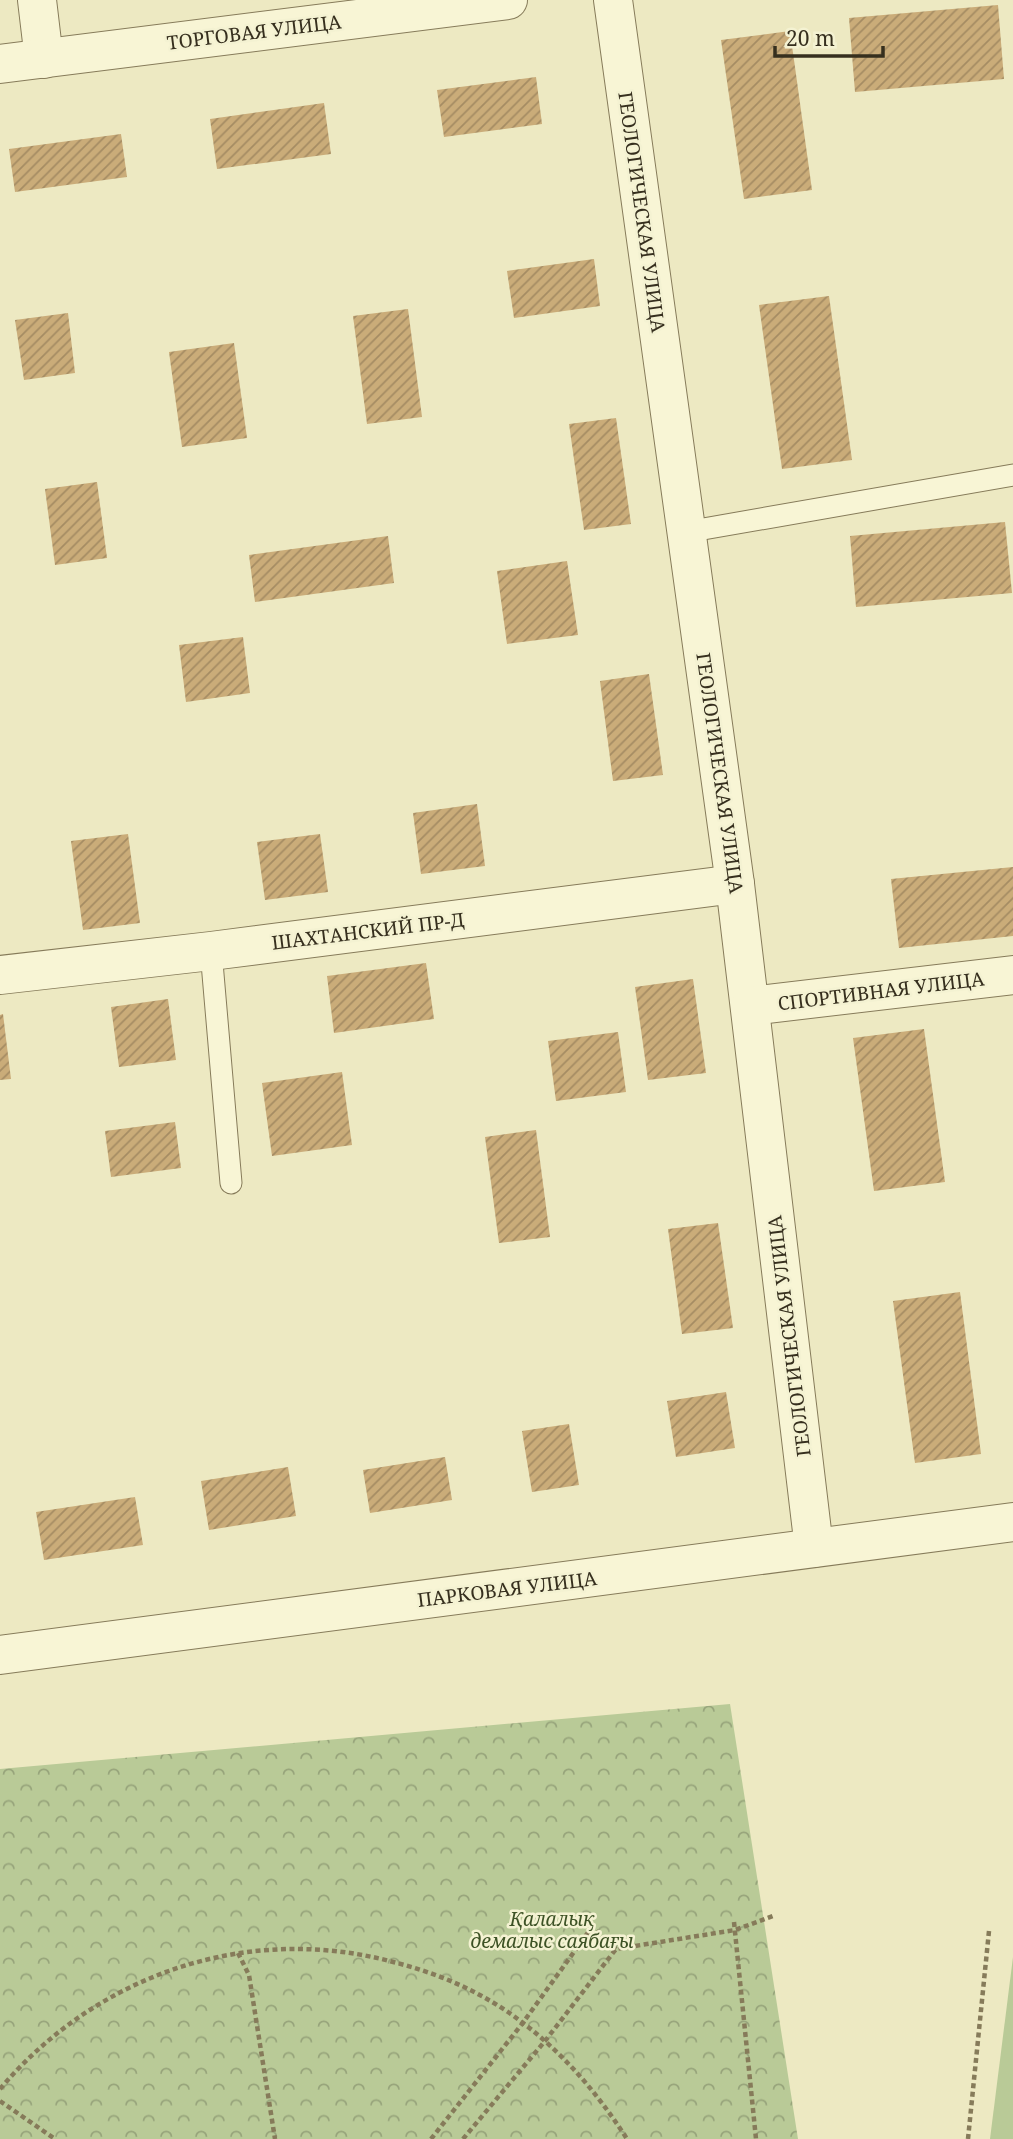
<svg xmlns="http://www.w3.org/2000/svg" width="1013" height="2139" font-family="'Noto Serif',serif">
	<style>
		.park { fill: url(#park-crowns) }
		.pitch { fill: #b9ca97 }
		.building { fill: url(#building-hatch) }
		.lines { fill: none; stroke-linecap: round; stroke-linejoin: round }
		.service-casing { stroke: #867b5a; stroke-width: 23 }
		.minor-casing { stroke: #867b5a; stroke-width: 40 }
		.path { stroke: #867b5a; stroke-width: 4.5; stroke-dasharray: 5 3.5; stroke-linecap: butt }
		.service { stroke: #f8f5d5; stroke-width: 21 }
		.minor { stroke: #f8f5d5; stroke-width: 38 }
		.labels { text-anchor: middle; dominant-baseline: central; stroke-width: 5; stroke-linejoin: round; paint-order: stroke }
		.street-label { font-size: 19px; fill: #362f1e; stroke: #f4f2d2 }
		.park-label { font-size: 19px; font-style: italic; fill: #3d5225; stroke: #f4f2d2 }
	</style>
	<defs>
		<pattern id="park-crowns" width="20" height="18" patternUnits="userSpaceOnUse" patternTransform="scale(1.75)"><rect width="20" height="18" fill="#b9ca97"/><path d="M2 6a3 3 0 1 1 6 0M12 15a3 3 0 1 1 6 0" fill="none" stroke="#97a47b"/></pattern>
		<pattern id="building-hatch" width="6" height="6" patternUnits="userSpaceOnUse" patternTransform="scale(1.75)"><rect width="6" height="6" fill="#caac79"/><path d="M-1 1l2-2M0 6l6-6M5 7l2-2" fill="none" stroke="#a58c63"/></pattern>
	</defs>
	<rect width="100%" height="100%" fill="#ede9c2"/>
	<path class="park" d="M730,1704L798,2139H0V1769Z"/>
	<path class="pitch" d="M1013,1957V2139H990Z"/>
	<g class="building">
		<path d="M998,5L1004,79L855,92L849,18Z"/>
		<path d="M790,31L812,190L744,199L721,40Z"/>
		<path d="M536,77L542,124L444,137L437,90Z"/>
		<path d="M324,103L331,154L217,169L210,119Z"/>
		<path d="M121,134L127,177L15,192L9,149Z"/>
		<path d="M594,259L600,306L514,318L507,271Z"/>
		<path d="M829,296L852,460L782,469L759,305Z"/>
		<path d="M408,309L422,417L367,424L353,316Z"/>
		<path d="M68,313L75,373L24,380L15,320Z"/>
		<path d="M234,343L247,438L182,447L169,352Z"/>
		<path d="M616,418L631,524L584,530L569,424Z"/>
		<path d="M97,482L107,558L55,565L45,489Z"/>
		<path d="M1005,522L1012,593L856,607L850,536Z"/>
		<path d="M388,536L394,583L255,602L249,555Z"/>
		<path d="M567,561L578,635L507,644L497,571Z"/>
		<path d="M243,637L250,693L186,702L179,645Z"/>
		<path d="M649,674L663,775L613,781L600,681Z"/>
		<path d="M477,804L485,866L421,874L413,813Z"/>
		<path d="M128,834L140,923L83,930L71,841Z"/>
		<path d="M320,834L328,892L265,900L257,842Z"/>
		<path d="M1013,867V936L899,948L891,879Z"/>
		<path d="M426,963L434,1019L334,1033L327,976Z"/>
		<path d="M693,979L706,1073L648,1080L635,987Z"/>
		<path d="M168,999L176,1060L119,1067L111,1007Z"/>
		<path d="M3,1014L11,1079L0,1080V1015Z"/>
		<path d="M924,1029L945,1182L874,1191L853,1038Z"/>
		<path d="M618,1032L626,1092L556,1101L548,1041Z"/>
		<path d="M342,1072L352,1145L272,1156L262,1083Z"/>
		<path d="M175,1122L181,1168L111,1177L105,1131Z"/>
		<path d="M536,1130L550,1237L499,1243L485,1137Z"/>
		<path d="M718,1223L733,1328L682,1334L668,1229Z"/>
		<path d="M960,1292L981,1454L915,1463L893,1301Z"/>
		<path d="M726,1392L735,1448L676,1457L667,1401Z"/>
		<path d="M569,1424L579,1485L532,1492L522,1431Z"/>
		<path d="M445,1457L452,1500L370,1513L363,1470Z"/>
		<path d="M288,1467L296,1516L209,1530L201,1481Z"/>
		<path d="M135,1497L143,1545L44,1560L36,1512Z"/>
	</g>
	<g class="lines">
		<defs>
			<g id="service">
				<path d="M686,532L1013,475"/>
				<path d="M211,951L231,1183"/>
			</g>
			<g id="minor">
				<path d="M37,0L44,59"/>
				<path d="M613,0L735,884L814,1548"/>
				<path d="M0,64L508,0"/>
				<path d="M0,975L211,951L735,884"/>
				<path d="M750,1006L1013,975"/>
				<path d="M0,1655L1013,1522"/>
			</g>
		</defs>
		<use href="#service" class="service-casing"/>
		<use href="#minor" class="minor-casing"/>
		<g class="path">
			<path d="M734,1922L756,2139"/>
			<path d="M238,1953L249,1975L275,2139"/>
			<path d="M0,2089C98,1973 250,1922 397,1963C436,1973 474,1989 508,2012C557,2046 595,2089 627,2139"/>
			<path d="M0,2101L55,2139"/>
			<path d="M431,2139L522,2024L592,1927L616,1949"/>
			<path d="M463,2139L545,2041L616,1949L735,1930L773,1916"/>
			<path d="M968,2139L989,1931"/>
		</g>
		<use href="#service" class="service"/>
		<use href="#minor" class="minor"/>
	</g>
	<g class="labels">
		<g class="street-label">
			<text transform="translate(254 32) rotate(-7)">ТОРГОВАЯ УЛИЦА</text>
			<text transform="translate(642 212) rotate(82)">ГЕОЛОГИЧЕСКАЯ УЛИЦА</text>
			<text transform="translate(720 773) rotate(82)">ГЕОЛОГИЧЕСКАЯ УЛИЦА</text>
			<text transform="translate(368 931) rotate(-7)">ШАХТАНСКИЙ ПР-Д</text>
			<text transform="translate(881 991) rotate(-7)">СПОРТИВНАЯ УЛИЦА</text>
			<text transform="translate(789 1336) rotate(-97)">ГЕОЛОГИЧЕСКАЯ УЛИЦА</text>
			<text transform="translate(507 1589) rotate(-7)">ПАРКОВАЯ УЛИЦА</text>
		</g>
		<g class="park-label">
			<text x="552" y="1919">Қалалық<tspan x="552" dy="22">демалыс саябағы</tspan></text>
		</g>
	</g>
	<path d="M775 46v10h108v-10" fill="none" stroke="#362f1e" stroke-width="3.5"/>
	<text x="786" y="46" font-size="21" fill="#362f1e" stroke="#f4f2d2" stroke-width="5" paint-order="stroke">20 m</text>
</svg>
